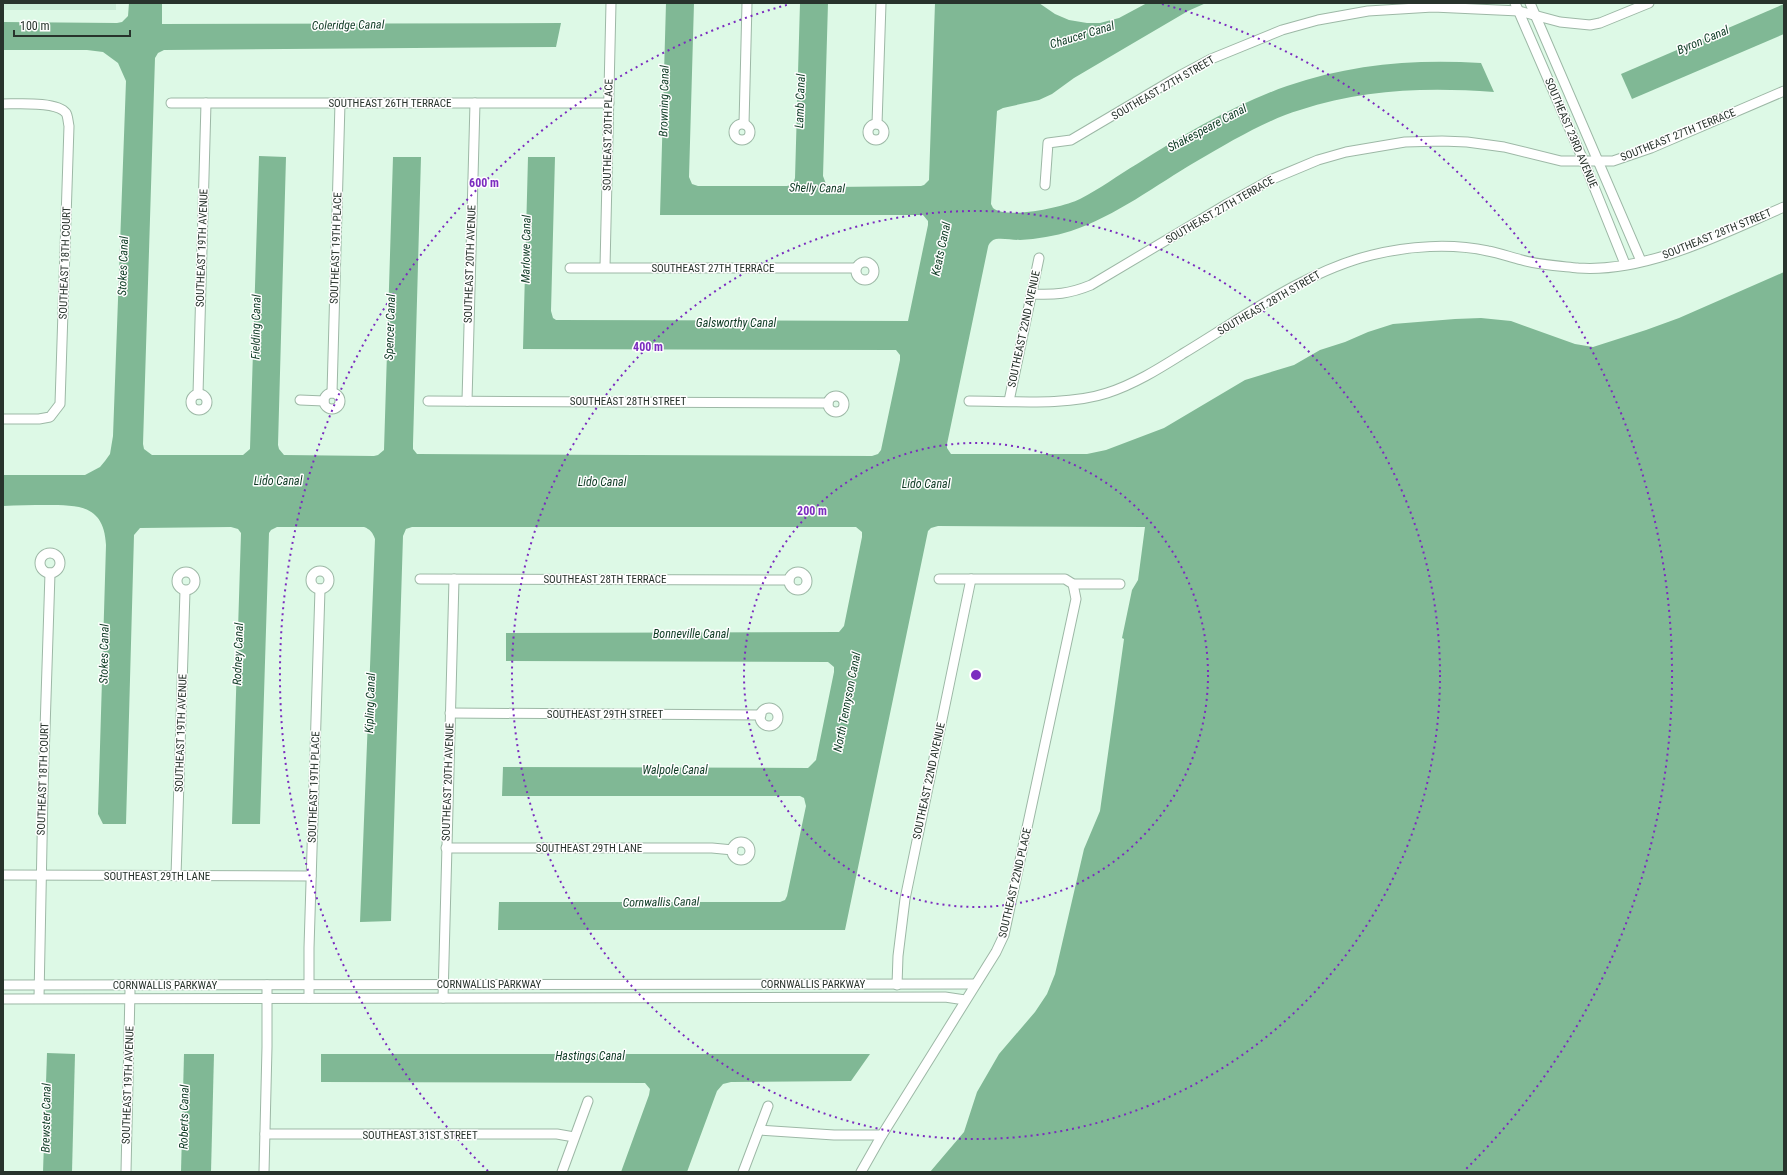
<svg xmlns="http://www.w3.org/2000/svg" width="1787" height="1175" font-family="'Roboto Condensed',sans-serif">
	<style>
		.built { fill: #cceed8 }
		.water { fill: #80b895 }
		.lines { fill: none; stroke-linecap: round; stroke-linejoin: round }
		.minor-casing { stroke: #9db8a6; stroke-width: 11 }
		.minor { stroke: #fff; stroke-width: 9 }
		.ring { fill: none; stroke: #7b2cbf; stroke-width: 2; stroke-dasharray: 2 4 }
		.labels { text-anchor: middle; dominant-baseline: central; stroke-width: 3; stroke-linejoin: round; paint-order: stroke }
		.street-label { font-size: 11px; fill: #28332c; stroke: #fefefe }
		.water-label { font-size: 12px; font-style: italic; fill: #0d3a23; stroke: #fefefe }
		.centre { fill: #7b2cbf; stroke: #fefefe; stroke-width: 2 }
		.ring-label { font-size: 12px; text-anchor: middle; font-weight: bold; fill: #7b2cbf; stroke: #fefefe; stroke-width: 3; stroke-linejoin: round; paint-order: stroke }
	</style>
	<rect width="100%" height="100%" fill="#ddf9e6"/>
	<rect class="built" x="3" y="3" width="113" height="7"/>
	<g class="water">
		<path d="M129,3H162V24L561,23L556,47L164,50L158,53L155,58L143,444L144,449L152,455H243L250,449L259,156L286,157L278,445L279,449L284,455L374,456L378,455L384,450L393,157H421L413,444V449L417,454L872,456L878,454L881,450L900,360V355L896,350L523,349L528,157H555L551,311L553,318L556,320L908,321L928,225V221L923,215H660L666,3H694L689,177L692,184L698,186H787L793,184L795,178L800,3H828L823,176L826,184L833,187L921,186L924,185L929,180L935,3H1039L1055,14L1069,20L1087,23H1100L1119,18L1147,3H1206L1188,11L1130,45L1074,78L1052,94L1039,100L1003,108L997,111L991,204L993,208C1007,220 1064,207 1080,199C1100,189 1118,175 1137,164C1185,134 1233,105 1287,86C1351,64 1414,59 1481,63L1494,92C1427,87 1364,89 1300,110C1266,120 1228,143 1197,161C1156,185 1116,216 1071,231C1055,236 1037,239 1020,240C1012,240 1004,238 996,239C992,240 989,243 988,247L947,444V448L951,454H1087L1106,450L1164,428L1245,380L1294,365L1320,350L1345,342L1368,332L1393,324L1455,319L1481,318L1511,321L1575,344L1593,347L1646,330L1679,318L1784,272V1172H930L964,1132L977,1092L999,1054L1035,1012L1047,994L1055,974L1084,849L1100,811L1124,639L1122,638L1132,590L1138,580L1145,527L938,526L931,528L928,531L845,930H498L499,902H780L785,900L787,896L806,806L804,798L800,796H502L503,767L808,768L816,760L834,672V667L828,662L506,661V633L839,632L844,626L862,537V532L856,527H412L406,529L403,536L391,921L360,922L375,539C373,533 370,529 364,527H277L271,530L269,533L260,824H232L241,533L238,529L231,527L140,528L134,535L126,824H103L98,814L106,545C104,505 79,505 46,505C32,505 17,505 3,506V475H85L100,467L105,461L110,454L113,436L126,81L118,63L103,52L87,50H3V22L117,23L122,22L128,16Z"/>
		<path d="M1784,4V34L1632,99L1621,74Z"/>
		<path d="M47,1053L75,1054L72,1172H43Z"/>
		<path d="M184,1054H214L211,1172H181Z"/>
		<path d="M321,1054H870L851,1081L731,1082L723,1084L717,1091L687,1172H621L649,1095L650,1089L645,1083L321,1082Z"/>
	</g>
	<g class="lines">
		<defs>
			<g id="minor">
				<path d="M1515,3L1584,162L1625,264"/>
				<path d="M1530,3L1641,261"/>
				<path d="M171,103H609"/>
				<path d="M3,104C17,104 57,101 66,113C68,116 68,122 69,126L60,404L50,417L39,419H3"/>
				<circle cx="876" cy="132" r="8"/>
				<path d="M744,124L747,3"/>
				<path d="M877,124L881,3"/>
				<circle cx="742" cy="132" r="8"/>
				<path d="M1045,185L1048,143L1071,140L1181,75L1211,59L1282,30L1318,20L1368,11L1433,7L1519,11L1560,22L1590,25L1600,23L1649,3"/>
				<circle cx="865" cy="271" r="9"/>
				<path d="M605,267L611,3"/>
				<path d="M570,268H856"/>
				<path d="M1032,294C1055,295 1069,294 1091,285L1227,204L1270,180L1318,160L1346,152L1405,142L1442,141L1467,142L1504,147L1561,161H1613L1651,148L1784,91"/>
				<circle cx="332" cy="401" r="8"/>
				<path d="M332,393L340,103"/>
				<circle cx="199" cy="402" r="8"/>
				<path d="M198,394L206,103"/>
				<circle cx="836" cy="404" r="8"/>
				<path d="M300,400L324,401"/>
				<path d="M428,401L828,403"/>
				<path d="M467,401L475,103"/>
				<path d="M969,401C1011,401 1068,406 1107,393C1135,384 1160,368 1184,353C1242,318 1306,271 1372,255C1408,246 1451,243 1488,251C1499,253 1510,257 1522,260C1539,265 1559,266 1578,268C1647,273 1721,234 1784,207"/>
				<path d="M1009,401L1039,258"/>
				<circle cx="50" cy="563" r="10"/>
				<circle cx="320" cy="580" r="9"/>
				<circle cx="186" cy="581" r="9"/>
				<circle cx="798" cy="581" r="9"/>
				<path d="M420,579L789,580"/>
				<path d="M939,579H1065L1073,584H1120"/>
				<circle cx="769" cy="717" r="9"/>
				<path d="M450,713L761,715"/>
				<circle cx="741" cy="851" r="9"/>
				<path d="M446,848H712L733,850"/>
				<path d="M3,875L311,876"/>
				<path d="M176,876L185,591"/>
				<path d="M3,985L975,984"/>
				<path d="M897,985L898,956L905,899L971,579"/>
				<path d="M39,998L43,792L50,573"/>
				<path d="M309,998V948L320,589"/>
				<path d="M443,998L454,579"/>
				<path d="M3,999L945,997L965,1000"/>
				<path d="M759,1130L834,1135H882"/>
				<path d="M265,1134H557L574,1137"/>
				<path d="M126,1172L130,991"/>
				<path d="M264,1172L267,1047V985"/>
				<path d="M562,1172L588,1101"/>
				<path d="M743,1172L768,1106"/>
				<path d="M861,1172L882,1135L996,952L1004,935L1076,599L1073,584"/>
			</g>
		</defs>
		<use href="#minor" class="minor-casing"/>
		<use href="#minor" class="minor"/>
	</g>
	<g class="ring">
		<circle cx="976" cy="675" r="232"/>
		<circle cx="976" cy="675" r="464"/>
		<path d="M488 1171A696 696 0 0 1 790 4M1162 4A696 696 0 0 1 1464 1171"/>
	</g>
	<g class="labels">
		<g class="street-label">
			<text transform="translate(1163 88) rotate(-30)">SOUTHEAST 27TH STREET</text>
			<text x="390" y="103">SOUTHEAST 26TH TERRACE</text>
			<text transform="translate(1571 133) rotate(67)">SOUTHEAST 23RD AVENUE</text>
			<text transform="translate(608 135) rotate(-89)">SOUTHEAST 20TH PLACE</text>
			<text transform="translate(1678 135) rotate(-22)">SOUTHEAST 27TH TERRACE</text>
			<text transform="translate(1220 210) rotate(-30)">SOUTHEAST 27TH TERRACE</text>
			<text transform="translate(1717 234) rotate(-22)">SOUTHEAST 28TH STREET</text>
			<text transform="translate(202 248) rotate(-88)">SOUTHEAST 19TH AVENUE</text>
			<text transform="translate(336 248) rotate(-88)">SOUTHEAST 19TH PLACE</text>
			<text transform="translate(65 263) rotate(-88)">SOUTHEAST 18TH COURT</text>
			<text transform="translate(470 264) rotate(-88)">SOUTHEAST 20TH AVENUE</text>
			<text x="713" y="268">SOUTHEAST 27TH TERRACE</text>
			<text transform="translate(1269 303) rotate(-30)">SOUTHEAST 28TH STREET</text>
			<text transform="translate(1024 329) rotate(-78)">SOUTHEAST 22ND AVENUE</text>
			<text x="628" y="401">SOUTHEAST 28TH STREET</text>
			<text x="605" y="579">SOUTHEAST 28TH TERRACE</text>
			<text x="605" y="714">SOUTHEAST 29TH STREET</text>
			<text transform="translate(181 733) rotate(-88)">SOUTHEAST 19TH AVENUE</text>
			<text transform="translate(43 779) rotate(-88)">SOUTHEAST 18TH COURT</text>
			<text transform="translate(929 781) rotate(-78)">SOUTHEAST 22ND AVENUE</text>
			<text transform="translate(448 782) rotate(-88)">SOUTHEAST 20TH AVENUE</text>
			<text transform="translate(314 787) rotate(-88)">SOUTHEAST 19TH PLACE</text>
			<text x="589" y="848">SOUTHEAST 29TH LANE</text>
			<text x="157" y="876">SOUTHEAST 29TH LANE</text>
			<text transform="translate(1015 883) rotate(-77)">SOUTHEAST 22ND PLACE</text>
			<text x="489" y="984">CORNWALLIS PARKWAY</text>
			<text x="813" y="984">CORNWALLIS PARKWAY</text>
			<text x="165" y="985">CORNWALLIS PARKWAY</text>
			<text transform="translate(128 1085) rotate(-88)">SOUTHEAST 19TH AVENUE</text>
			<text x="420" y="1135">SOUTHEAST 31ST STREET</text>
		</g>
		<g class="water-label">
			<text transform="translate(348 25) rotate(-1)">Coleridge Canal</text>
			<text transform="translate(1082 35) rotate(-17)">Chaucer Canal</text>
			<text transform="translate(1703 40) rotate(-23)">Byron Canal</text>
			<text transform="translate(664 101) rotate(-89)">Browning Canal</text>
			<text transform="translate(800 101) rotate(-88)">Lamb Canal</text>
			<text transform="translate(1207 128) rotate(-28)">Shakespeare Canal</text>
			<text transform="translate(817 188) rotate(1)">Shelly Canal</text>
			<text transform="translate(526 249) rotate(-89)">Marlowe Canal</text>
			<text transform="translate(941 249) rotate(-78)">Keats Canal</text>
			<text transform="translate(123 266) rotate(-88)">Stokes Canal</text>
			<text x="736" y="323">Galsworthy Canal</text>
			<text transform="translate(256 327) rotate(-89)">Fielding Canal</text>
			<text transform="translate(390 327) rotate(-88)">Spencer Canal</text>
			<text x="278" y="481">Lido Canal</text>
			<text x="602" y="482">Lido Canal</text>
			<text x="926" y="484">Lido Canal</text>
			<text x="691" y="634">Bonneville Canal</text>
			<text transform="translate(104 654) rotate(-89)">Stokes Canal</text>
			<text transform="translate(238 654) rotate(-88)">Rodney Canal</text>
			<text transform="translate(847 702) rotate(-79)">North Tennyson Canal</text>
			<text transform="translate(370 703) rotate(-88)">Kipling Canal</text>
			<text x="675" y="770">Walpole Canal</text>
			<text transform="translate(661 902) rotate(-1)">Cornwallis Canal</text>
			<text x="590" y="1056">Hastings Canal</text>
			<text transform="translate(184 1117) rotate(-89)">Roberts Canal</text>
			<text transform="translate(46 1118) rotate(-89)">Brewster Canal</text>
		</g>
	</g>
	<circle cx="976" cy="675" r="6" class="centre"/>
	<g class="ring-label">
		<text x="484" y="187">600 m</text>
		<text x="648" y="351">400 m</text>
		<text x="812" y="515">200 m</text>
	</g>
	<rect width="1787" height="1175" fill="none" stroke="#28332c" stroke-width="8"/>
	<path d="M14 30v6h116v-6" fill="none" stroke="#28332c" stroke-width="2"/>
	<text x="20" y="30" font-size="12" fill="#28332c" stroke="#fefefe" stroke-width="3" paint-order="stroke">100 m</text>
</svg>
